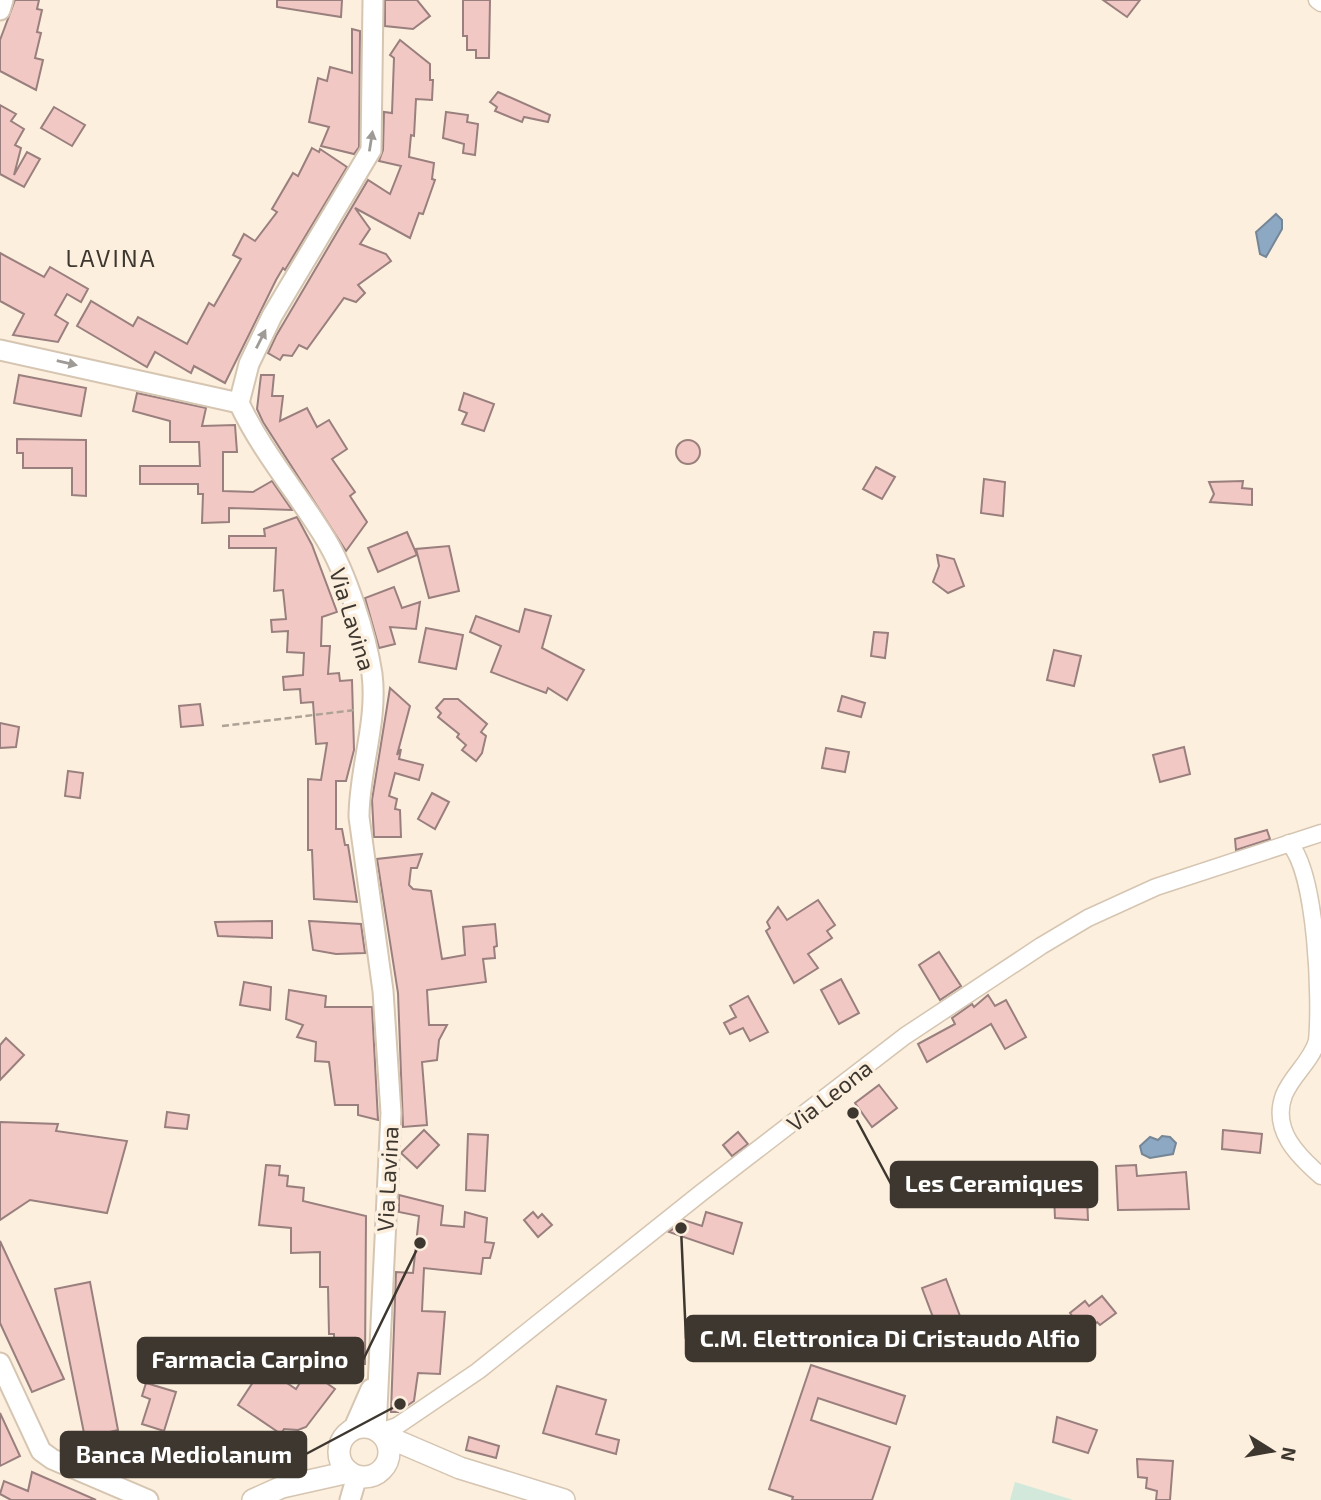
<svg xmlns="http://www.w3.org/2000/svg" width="1321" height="1500" font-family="'Exo 2',sans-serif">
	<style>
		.green { fill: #d1e8da }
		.water { fill: #8da8c2; stroke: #758696; stroke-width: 2 }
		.building { fill: #f2c8c4; stroke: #997f7d; stroke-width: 2 }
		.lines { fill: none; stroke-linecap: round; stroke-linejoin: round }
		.minor-casing { stroke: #d5c5b1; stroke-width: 19 }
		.tertiary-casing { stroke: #d5c5b1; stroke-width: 23 }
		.secondary-casing { stroke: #d5c5b1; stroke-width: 24 }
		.path { stroke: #ada295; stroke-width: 2.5; stroke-dasharray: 7 3.5; stroke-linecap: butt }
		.minor { stroke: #fff; stroke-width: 16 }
		.tertiary { stroke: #fff; stroke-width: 19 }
		.secondary { stroke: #fff; stroke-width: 21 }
		.oneway { fill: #9e9b97 }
		.labels { text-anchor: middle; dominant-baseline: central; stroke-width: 7; stroke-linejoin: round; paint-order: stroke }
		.street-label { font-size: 23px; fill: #3d372f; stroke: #fcefde }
		.neighbourhood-label { font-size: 24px; letter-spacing: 2px; fill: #3d372f; stroke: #fcefde }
		.leader { fill: none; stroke: #3d372f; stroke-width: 2.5 }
		.callout-dot { fill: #3d372f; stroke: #fcefde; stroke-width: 2.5 }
		.callout { fill: #3d372f; stroke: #3d372f; stroke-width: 2.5 }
		.callout-label { font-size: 24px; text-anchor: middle; font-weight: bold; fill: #fff }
	</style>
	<rect width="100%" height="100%" fill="#fcefde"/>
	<path class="green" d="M1015,1482L1073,1500H1010Z"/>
	<g class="water">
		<path d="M1276,214L1282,220V229L1266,257L1260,254L1256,232Z"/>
		<path d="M1162,1136L1170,1137L1176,1143L1173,1154L1150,1158L1142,1154L1140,1146L1150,1137L1158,1140Z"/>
	</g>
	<g class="building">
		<path d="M15,0H39L37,9L42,10L37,32L41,33L35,58L43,60L36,90L0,71V40Z"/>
		<path d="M277,0H342L341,17L277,7Z"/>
		<path d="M385,0H417L430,16L413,29L385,26Z"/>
		<path d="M463,0H490L489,58H476V50H467V36H463Z"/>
		<path d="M1103,0H1140L1127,17Z"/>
		<path d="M352,29L360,31L359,147L354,154L321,146L329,127L309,122L318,78L327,81L330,67L352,73Z"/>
		<path d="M400,40L430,64V80H433L432,100L416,99L414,136L411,135L409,157L434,163L432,179L435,180L423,214L419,213L410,238L355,208L370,229L360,244L386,254L391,261L358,285L365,293L356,302L344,298L307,349L299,345L292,356L283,355L280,360L268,353L276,336L368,180L390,194L401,166L379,161L383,150L384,112L392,113L394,58L390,55Z"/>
		<path d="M498,92L550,115L548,122L524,117L522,122L495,111L497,107L490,102Z"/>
		<path d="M0,105L16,114L11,121L24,129L15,145L21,148L14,175L27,152L40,159L24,187L0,174Z"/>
		<path d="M54,107L85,125L72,146L41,128Z"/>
		<path d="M446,112L468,115L467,122L478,124L475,155L463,153L464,144L443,138Z"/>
		<path d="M312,148L319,152L320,149L347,167L285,270L283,268L276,280L225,383L194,366L191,373L155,352L147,367L77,326L91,301L133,326L138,317L187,344L209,303L214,306L241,259L233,255L244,234L255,241L277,212L272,209L293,173L298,176Z"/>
		<path d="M0,253L44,277L50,267L88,289L81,302L67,294L55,315L68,323L58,342L13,335L24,314L0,301Z"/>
		<path d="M19,375L86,388L81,416L14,403Z"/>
		<path d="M261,375H274L272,396H283L280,421L307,408L317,427L329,420L347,449L332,459L355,492L350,496L367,522L346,551L263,422L257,409Z"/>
		<path d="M137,393L206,408L202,426L235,425L237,452H223V491L253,492L272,481L292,510L229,508V522L202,523L203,494H198V484H140V466H200L199,442H170V421L133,411Z"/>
		<path d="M464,393L494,404L484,431L462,424L467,413L459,410Z"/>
		<path d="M17,439L86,440V496L72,495V468H23V453H17Z"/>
		<circle cx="688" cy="452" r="12"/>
		<path d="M876,467L895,477L882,499L863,489Z"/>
		<path d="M984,479L1005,482L1003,516L981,513Z"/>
		<path d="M1243,481L1242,488L1252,489V505L1210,502L1214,494L1209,482Z"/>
		<path d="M297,517L312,545L337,612L322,617L321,646H330L328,674L339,673L340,681L352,680L354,750L346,781H336V829H342L345,845H348L357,902L314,899L312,850H308V779L321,780L327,743L316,744L313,702L301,703L300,689L284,690L283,677L303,675L304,653L287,652L288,631L272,632L271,620L286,619L283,590L274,591L276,548H229V536H265L264,529Z"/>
		<path d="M407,532L417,555L378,572L368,548Z"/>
		<path d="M449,546L459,591L429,598L416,549Z"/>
		<path d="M937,555L954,559L964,586L948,593L933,582L939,566Z"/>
		<path d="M394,587L402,608L420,602L416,629L390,627L395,644L379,648L365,598Z"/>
		<path d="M525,609L551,616L542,648L584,670L567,700L548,688L546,693L491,672L501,646L470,632L476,616L519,632Z"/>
		<path d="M426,628L463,635L456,669L419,662Z"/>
		<path d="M874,632L888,633L885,658L871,656Z"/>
		<path d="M1054,650L1081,656L1074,686L1047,680Z"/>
		<path d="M390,688L410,706L397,755L401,749L399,759L423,765L419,780L395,773L389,796L397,799L395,809L400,810L401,837H374L372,800Z"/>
		<path d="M842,696L865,703L861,717L838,711Z"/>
		<path d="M444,699H458L487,724L481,732L486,736L482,753L476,761L462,750L466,745L457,737L459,734L438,717L441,713L436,708Z"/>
		<path d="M200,704L203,725L181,727L179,706Z"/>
		<path d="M0,723L19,727L16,747L0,748Z"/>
		<path d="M1184,747L1190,774L1160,782L1153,755Z"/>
		<path d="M826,748L849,752L845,772L822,768Z"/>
		<path d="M68,771L83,773L80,798L65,796Z"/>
		<path d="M432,793L449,802L435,829L418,819Z"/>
		<path d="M1267,830L1270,839L1236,850L1235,839Z"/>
		<path d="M422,854L417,868H411L409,885L413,889L431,891L442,959L465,955L463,927L495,924L497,946L494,947L495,958L483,959L486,982L427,990L429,1025H447L439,1040L437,1060L422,1062L427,1125L403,1127L398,993L377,859Z"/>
		<path d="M818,900L835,925L827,931L832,938L808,954L818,968L794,983L766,931L770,928L767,922L778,907L787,920Z"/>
		<path d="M272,921V938L218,936L215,922Z"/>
		<path d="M309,921L361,924L365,953L336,954L313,950Z"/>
		<path d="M939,952L961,986L940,1000L919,965Z"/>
		<path d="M841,979L859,1013L839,1024L821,990Z"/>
		<path d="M244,982L271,987L270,1010L240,1005Z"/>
		<path d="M289,990L326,996L325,1007H372L378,1120L358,1115V1105H335L329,1062L315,1061L316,1042L297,1037L303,1025L286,1019Z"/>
		<path d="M988,995L995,1006L1006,1000L1026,1037L1005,1049L991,1024L927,1062L918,1044L955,1024L952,1018L972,1004L974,1007Z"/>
		<path d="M748,996L768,1032L750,1041L743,1028L730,1034L724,1023L736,1017L730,1006Z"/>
		<path d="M6,1038L24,1055L0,1080V1045Z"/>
		<path d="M879,1085L897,1108L872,1127L855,1103Z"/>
		<path d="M167,1112L189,1115L187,1129L165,1127Z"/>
		<path d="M0,1122L58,1124L56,1131L127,1141L107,1213L30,1200L0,1220Z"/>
		<path d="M424,1130L439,1145L417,1168L401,1153Z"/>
		<path d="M1223,1130L1262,1134L1260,1153L1222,1149Z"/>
		<path d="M738,1132L748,1144L732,1156L723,1145Z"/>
		<path d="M468,1134L488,1135L485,1191L466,1190Z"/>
		<path d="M266,1165L280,1166L279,1175L288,1176L287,1186L304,1188L303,1201L366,1216L365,1364H359V1373L346,1372L347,1358H338V1341H334V1334H329L328,1287H320V1252L291,1253V1228L259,1225Z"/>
		<path d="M1136,1165L1137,1176L1186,1172L1189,1209L1118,1210L1116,1166Z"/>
		<path d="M399,1195L443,1206L441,1225L464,1227L465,1212L487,1218L485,1242L494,1243L490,1258H483L481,1274L424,1268L422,1311L445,1312L440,1374L418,1373L414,1401L398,1412H391L396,1272L413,1273L419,1216L399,1212Z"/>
		<path d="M1074,1195L1087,1196L1088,1220L1055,1218L1054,1196Z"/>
		<path d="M533,1212L538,1218L542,1214L552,1225L538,1237L524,1220Z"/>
		<path d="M706,1212L742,1223L733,1254L669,1232L684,1220L702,1226Z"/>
		<path d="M0,1241L64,1379L32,1392L0,1323Z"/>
		<path d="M946,1279L966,1332L942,1341L922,1288Z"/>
		<path d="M90,1282L118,1430L85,1438L55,1289Z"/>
		<path d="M1102,1296L1116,1313L1100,1325L1097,1322L1085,1332L1070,1313L1085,1301L1089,1306Z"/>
		<path d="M811,1365L905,1396L896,1424L818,1398L811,1420L890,1447L872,1500H792L793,1497L769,1489Z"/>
		<path d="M263,1367L296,1389L308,1370L335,1389L306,1427L298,1430L284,1429L281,1434L238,1405Z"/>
		<path d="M146,1383L176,1392L164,1431L142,1424L150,1399L142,1396Z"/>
		<path d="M557,1386L606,1400L596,1434L619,1440L616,1454L543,1433Z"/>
		<path d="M0,1413L20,1456L0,1466Z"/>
		<path d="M1057,1417L1097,1430L1088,1453L1053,1442Z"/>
		<path d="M469,1437L499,1446L496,1458L466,1450Z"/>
		<path d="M1137,1459L1173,1461L1170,1500H1156L1157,1491L1146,1488L1147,1478L1138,1477Z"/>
		<path d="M32,1472L96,1500H11L0,1494L4,1481L28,1491Z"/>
	</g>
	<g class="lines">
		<defs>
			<g id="minor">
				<path d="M1317,0L1321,3"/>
				<path d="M1289,843C1317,873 1321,1001 1317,1041C1311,1062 1292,1075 1284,1095C1271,1130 1298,1156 1321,1176"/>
				<path d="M380,1432L397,1426L478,1371L701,1193L905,1036L1041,946L1088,918L1156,887L1321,833"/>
			</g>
			<g id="tertiary">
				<path d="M373,0L371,150L272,316L249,364L239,403C262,452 297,492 325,538C346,572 366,634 372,674C378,722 359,769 359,817L383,991L391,1113L376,1430"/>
				<path d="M0,10L3,0"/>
				<path d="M0,350L239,403"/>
				<path d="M0,1363L41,1451L52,1459L148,1500"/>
				<path d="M353,1430L371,1389"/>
				<path d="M350,1500L357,1476"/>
			</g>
			<g id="secondary">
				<circle cx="364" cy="1452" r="25"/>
				<path d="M383,1435L460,1468L564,1500"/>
				<path d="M253,1500L282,1487L349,1472"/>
			</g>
		</defs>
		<use href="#minor" class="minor-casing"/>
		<use href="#tertiary" class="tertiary-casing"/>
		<use href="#secondary" class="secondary-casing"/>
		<path class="path" d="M222,726L355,710"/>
		<use href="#minor" class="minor"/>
		<use href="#tertiary" class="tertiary"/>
		<use href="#secondary" class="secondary"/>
	</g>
	<defs><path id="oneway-solid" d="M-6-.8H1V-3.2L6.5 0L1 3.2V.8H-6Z" transform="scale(1.75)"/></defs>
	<g class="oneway">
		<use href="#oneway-solid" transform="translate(371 141) rotate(-81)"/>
		<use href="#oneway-solid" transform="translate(261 339) rotate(-63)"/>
		<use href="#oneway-solid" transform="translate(67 363) rotate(13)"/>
	</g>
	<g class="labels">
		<g class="street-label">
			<text transform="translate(353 619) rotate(73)">Via Lavina</text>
			<text transform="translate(829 1095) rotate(-38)">Via Leona</text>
			<text transform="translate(387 1179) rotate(-87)">Via Lavina</text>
		</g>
		<g class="neighbourhood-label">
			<text x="111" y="257">LAVINA</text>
		</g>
	</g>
	<path class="leader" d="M853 1113L891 1184M681 1228L686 1339M420 1243L363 1360M400 1404L306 1454"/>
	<g class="callout-dot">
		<circle cx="853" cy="1113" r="7"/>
		<circle cx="681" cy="1228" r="7"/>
		<circle cx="420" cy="1243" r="7"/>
		<circle cx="400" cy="1404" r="7"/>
	</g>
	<g class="callout">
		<rect x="891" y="1162" width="206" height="45" rx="7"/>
		<rect x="686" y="1316" width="409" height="45" rx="7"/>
		<rect x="138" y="1338" width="225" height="45" rx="7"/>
		<rect x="61" y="1432" width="245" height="45" rx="7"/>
	</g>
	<g class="callout-label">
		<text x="994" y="1192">Les Ceramiques</text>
		<text x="890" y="1347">C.M. Elettronica Di Cristaudo Alfio</text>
		<text x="250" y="1368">Farmacia Carpino</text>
		<text x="184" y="1463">Banca Mediolanum</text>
	</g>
	<g transform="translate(1272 1451) rotate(101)" stroke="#fcefde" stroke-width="5" paint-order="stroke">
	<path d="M0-5L12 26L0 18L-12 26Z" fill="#3d372f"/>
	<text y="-10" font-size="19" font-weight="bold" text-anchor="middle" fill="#3d372f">N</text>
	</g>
</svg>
